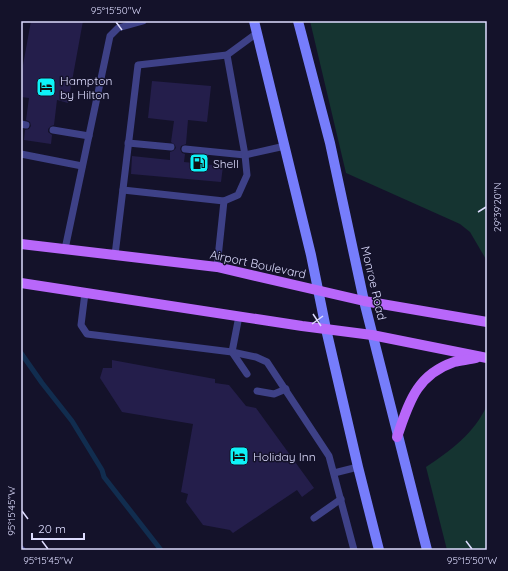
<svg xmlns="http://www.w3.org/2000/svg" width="508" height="571" font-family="Quicksand,sans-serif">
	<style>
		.green { fill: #153431 }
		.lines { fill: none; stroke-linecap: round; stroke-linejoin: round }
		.stream { stroke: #112d4f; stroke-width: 5 }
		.building { fill: #241e4b }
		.lane { stroke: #3e4187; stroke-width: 7 }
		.secondary { stroke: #767dfb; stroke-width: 10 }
		.primary { stroke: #b867fa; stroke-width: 10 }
		.ticks { fill: none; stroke: #dddcfe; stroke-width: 1.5 }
		.labels { text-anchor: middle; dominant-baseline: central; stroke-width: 3; stroke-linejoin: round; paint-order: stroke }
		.poi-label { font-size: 12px; fill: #dddcfe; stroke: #14122a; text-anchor: start }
		.street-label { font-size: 12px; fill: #dddcfe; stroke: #14122a }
		.neatline { fill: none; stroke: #dddcfe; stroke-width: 1.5 }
		.ticks-label { font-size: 10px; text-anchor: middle; fill: #dddcfe }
	</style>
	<rect width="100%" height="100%" fill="#14122a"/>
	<g class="green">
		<path d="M310,21H487V261L470,232L460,224L346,173Z"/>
		<path d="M487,405V550H447L426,467C450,451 475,433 487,405Z"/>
	</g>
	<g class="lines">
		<path class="stream" d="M21,353L42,383L72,421L102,470L104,477L161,550"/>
	</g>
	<g class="building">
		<path d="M31,21H83L68,103L57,100L54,125L51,126L48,129V132L52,135L51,144L24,140L25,130L29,129L31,126L30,122L26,120L29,98L21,97V76Z"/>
		<path d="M152,81L211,86L207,122L188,120L186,144L181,146L180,149L182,153L185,154L184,162L223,166L221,182L131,174L132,156L170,160V152L173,151L176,148L175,145L171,142L174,121L148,118Z"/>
		<path d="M112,360L215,379V383L229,385L246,406L256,408L314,488L302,497L297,490L233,533L230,530L203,525L186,502L188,494L181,492L193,424L122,412L100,378L103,368H112Z"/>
	</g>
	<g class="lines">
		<g class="lane">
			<path d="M21,124L26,125"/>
			<path d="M53,130L89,136"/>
			<path d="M128,143L171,147"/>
			<path d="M185,149L245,155L285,146"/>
			<path d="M21,154L82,166"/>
			<path d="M123,190L224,201L238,195L247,175L245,155L227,55L257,33"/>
			<path d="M65,249L110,36L118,28L143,21"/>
			<path d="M115,255L138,65L227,55"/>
			<path d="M217,267L224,201"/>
			<path d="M85,293L81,325L87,334L232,352L256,357L267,362L329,456L354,550"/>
			<path d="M239,316L232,352L247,374"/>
			<path d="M257,391L274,394L286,389"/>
			<path d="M334,473L358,467"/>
			<path d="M314,518L341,499"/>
			<path d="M21,549L22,550"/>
		</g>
		<g class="secondary">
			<path d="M254,21L311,255L326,329L358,467L379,550"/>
			<path d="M298,21L330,143L364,301L427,550"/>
		</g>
		<g class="primary">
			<path d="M21,244L217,267L364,301L487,322"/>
			<path d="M21,283L302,326L372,335L487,358"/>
			<path d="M397,437C409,403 416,375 454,362C461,360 469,360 476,358"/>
		</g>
	</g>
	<path class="ticks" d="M116,22L122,30M478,212L486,207M313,314L321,326M312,324L323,316M22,511L28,519M42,541L48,549M466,541L472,549"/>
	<defs>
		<symbol id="hotel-square" viewBox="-11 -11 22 22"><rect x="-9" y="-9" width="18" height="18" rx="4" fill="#0ef2f7" stroke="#14122a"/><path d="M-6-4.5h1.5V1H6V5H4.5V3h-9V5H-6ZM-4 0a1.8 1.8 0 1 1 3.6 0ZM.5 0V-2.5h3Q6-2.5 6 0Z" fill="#111"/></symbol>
		<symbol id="fuel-square" viewBox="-11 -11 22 22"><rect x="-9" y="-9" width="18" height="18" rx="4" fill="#0ef2f7" stroke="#14122a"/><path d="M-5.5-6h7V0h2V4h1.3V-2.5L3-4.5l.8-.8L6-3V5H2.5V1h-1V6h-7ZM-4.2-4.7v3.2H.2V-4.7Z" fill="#111"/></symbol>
	</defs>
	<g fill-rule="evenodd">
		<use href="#hotel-square" x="35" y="76" width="22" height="22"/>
		<use href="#fuel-square" x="188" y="152" width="22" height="22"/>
		<use href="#hotel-square" x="228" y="445" width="22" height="22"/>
	</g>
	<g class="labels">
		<g class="poi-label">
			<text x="60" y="80">Hampton<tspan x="60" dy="14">by Hilton</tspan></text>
			<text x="213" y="163">Shell</text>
			<text x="253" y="456">Holiday Inn</text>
		</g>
		<g class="street-label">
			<text transform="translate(258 264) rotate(12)">Airport Boulevard</text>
			<text transform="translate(374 283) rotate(77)">Monroe Road</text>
		</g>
	</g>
	<rect width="508" height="571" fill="none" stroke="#14122a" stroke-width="44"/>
	<path d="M32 533v6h52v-6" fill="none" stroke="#dddcfe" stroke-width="2"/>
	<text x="38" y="533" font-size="12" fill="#dddcfe" stroke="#14122a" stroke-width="3" paint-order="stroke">20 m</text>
	<rect x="22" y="22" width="464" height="527" class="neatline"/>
	<g class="ticks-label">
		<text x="116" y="14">95°15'50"W</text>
		<text transform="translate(497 207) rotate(-90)" y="4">29°39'20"N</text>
		<text transform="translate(11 511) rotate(-90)" y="4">95°15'45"W</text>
		<text x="48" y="564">95°15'45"W</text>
		<text x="472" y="564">95°15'50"W</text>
	</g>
</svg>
